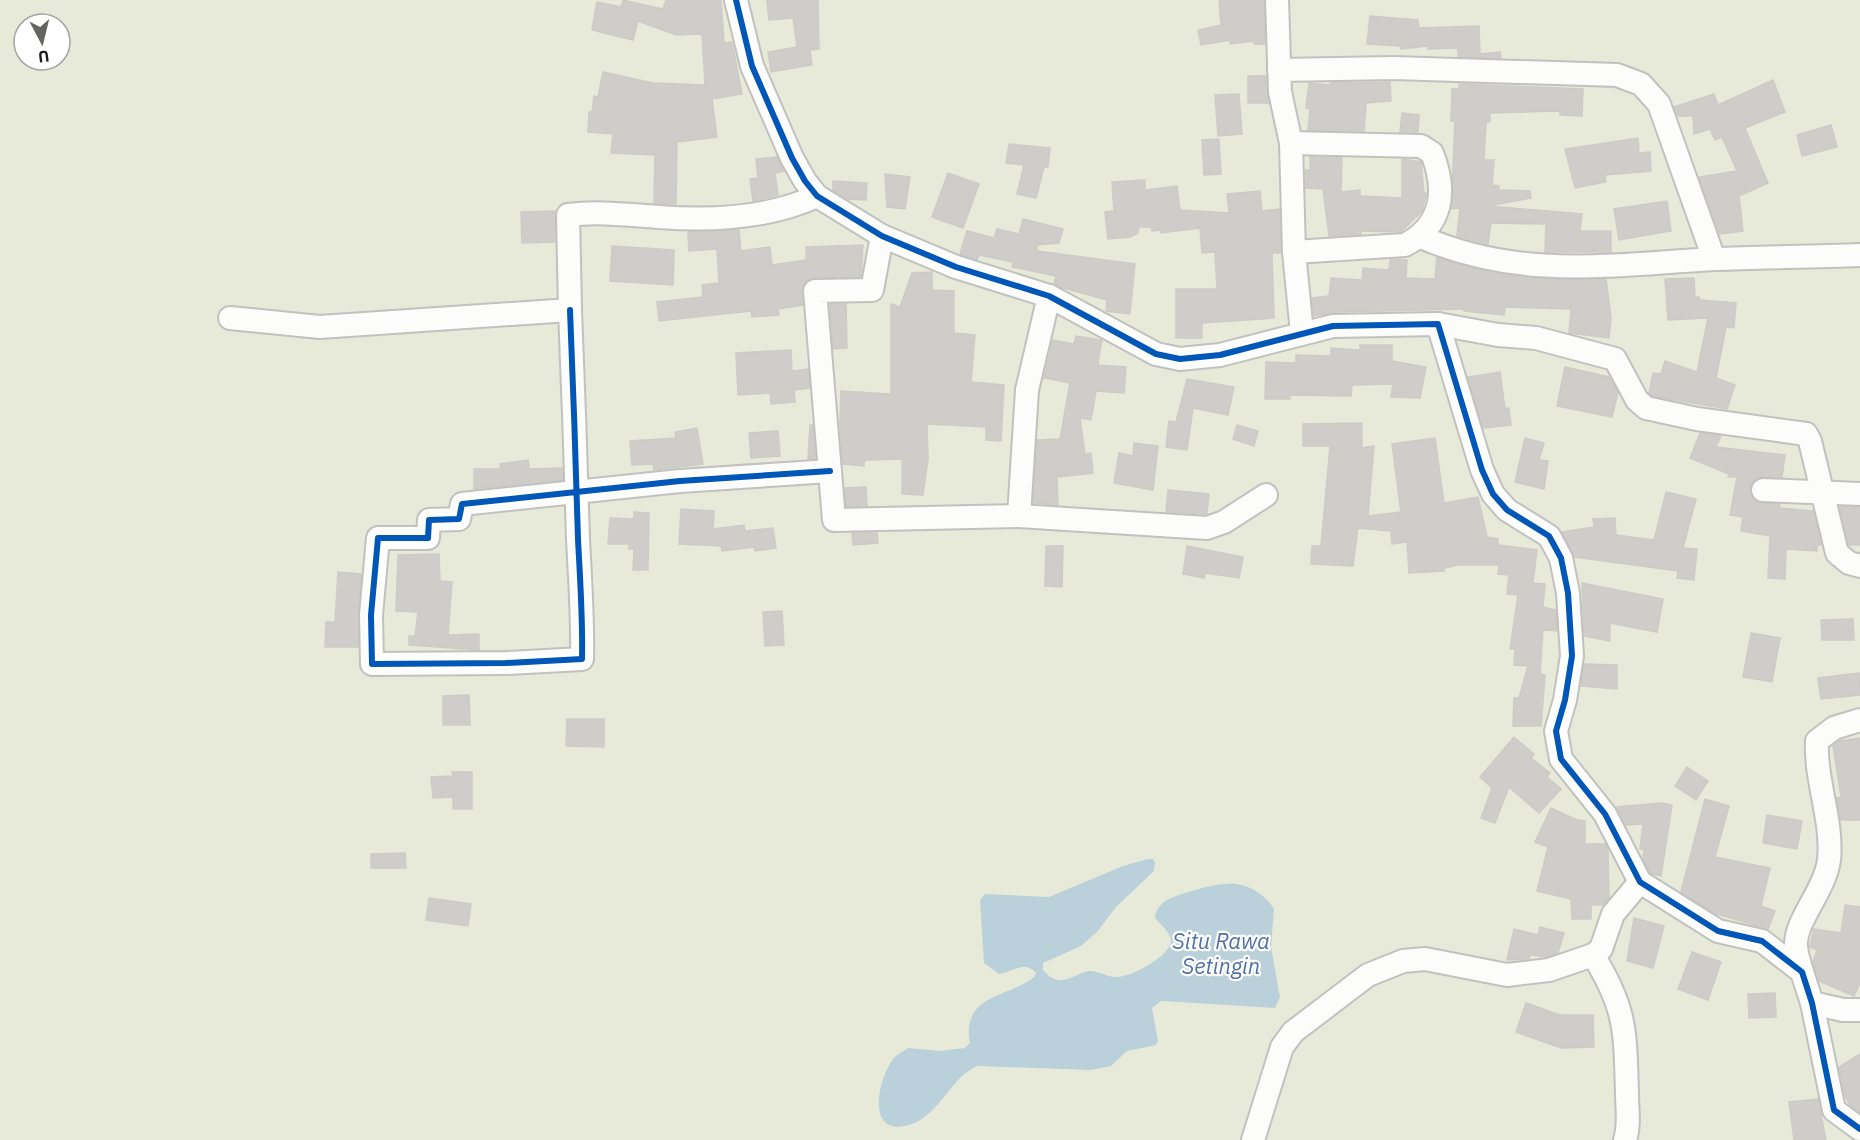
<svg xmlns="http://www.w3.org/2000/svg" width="1860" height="1140" font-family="'IBM Plex Sans',sans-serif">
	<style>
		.farmland { fill: #e7ead8; fill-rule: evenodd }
		.water { fill: #bad1db }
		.building { fill: #cecdca; stroke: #cdcbc6; stroke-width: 1.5 }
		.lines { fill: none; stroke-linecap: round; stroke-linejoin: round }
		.street-casing { stroke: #c1c1bf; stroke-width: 26 }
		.street { stroke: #fcfcfb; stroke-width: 22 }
		.cycleway-casing { stroke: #fff; stroke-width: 10 }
		.cycleway { stroke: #0057b8; stroke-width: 6 }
		.labels { text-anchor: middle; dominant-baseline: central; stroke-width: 4.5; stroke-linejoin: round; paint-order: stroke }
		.water-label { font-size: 22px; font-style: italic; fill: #5071a3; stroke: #fff }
	</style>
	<rect width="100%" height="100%" fill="#eae9e4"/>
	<path class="farmland" d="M0,0H1860V1140H0ZM24,24H60V60H24Z"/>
	<path class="water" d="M1148,859H1153L1155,863L1154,871L1116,907L1097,932L1081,946L1043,963V970C1061,990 1070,975 1089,971C1097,970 1107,977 1116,977C1129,978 1171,956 1171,941C1171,933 1160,924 1155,918C1156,911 1158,907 1164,902C1175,894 1223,881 1236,884C1252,886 1266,896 1274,909L1271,947L1280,997L1275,1008L1161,1001L1152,1008L1158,1041L1156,1045L1127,1051L1111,1066L1091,1070L977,1066C950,1078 941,1113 912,1124C865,1140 877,1081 893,1059C897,1054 904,1051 908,1048L940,1051L965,1048L970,1043C961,994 1008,998 1034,977L1036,973C1025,960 1012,972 999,974L984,963L980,900L985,894L1049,897L1123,866Z"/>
	<g class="building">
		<path d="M623,0L663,9L666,0H721L724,43L732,42L742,94L712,99L717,137L677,142L676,204L654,203L655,155L611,153L613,134L588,132L589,112H592L594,96L598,97L603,72L653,83L705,85L702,34L676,35L638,21L633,40L592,30L597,2L621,7Z"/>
		<path d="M767,0H818L819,49L810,50L812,65L771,72L768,52L797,47L793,18L769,20Z"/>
		<path d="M1219,0H1264L1265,44H1254V41L1230,44V40L1201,45L1198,30L1221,25Z"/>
		<path d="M1370,16L1418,20L1419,28L1479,26L1480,54L1500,52L1501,58L1458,57V48L1428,49V46L1401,49L1400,46L1367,44Z"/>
		<path d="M1248,76H1266L1269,103H1248Z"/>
		<path d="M1773,80L1785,112L1745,128L1768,183L1739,196L1743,231L1720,234L1699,177L1737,171L1722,137L1715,140L1710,129L1694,134L1693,116H1678L1674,107L1714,94L1718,105Z"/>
		<path d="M1390,82L1391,101L1366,103L1364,131L1308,130L1310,109L1306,108L1309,83L1330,85V83Z"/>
		<path d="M1459,84L1583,89L1582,116L1560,115V111L1490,113V122H1486L1484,160H1494L1492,185L1499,186V190L1530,191L1531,198L1488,206L1582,214L1580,231H1611V252H1545L1546,224L1491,223L1488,244L1457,236L1460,208L1451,209L1455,121H1451L1452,89H1459Z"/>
		<path d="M1239,94L1242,134L1218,136L1215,95Z"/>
		<path d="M1402,113L1419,115L1418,132H1400Z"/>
		<path d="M1831,125L1837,147L1802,156L1797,135Z"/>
		<path d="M1638,138L1639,153L1650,152L1651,171L1605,175L1606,182L1575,188L1565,149Z"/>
		<path d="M1219,139L1221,174L1204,175L1202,140Z"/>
		<path d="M1009,144L1050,148L1048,167H1044L1036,198L1017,194L1024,165L1006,163Z"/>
		<path d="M777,157L784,171L775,173L778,195L753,201L750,179L758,178L756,159Z"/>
		<path d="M1310,157L1342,158L1341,192L1360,190V196L1402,198V159L1421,162L1424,193H1427L1422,211L1401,232L1361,231V234L1329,236L1323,189L1306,188V170H1310Z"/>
		<path d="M948,173L979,184L963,228L932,217Z"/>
		<path d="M885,174L910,177L905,209L887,207Z"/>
		<path d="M1145,180V190L1177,186L1180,210L1229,213L1227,194L1260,191L1262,211L1279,209L1281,253H1272L1274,318L1202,323V338H1176V289H1217L1215,252L1202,253L1200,228L1161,233V230L1152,231L1151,227H1139L1138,233L1130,237L1108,239L1105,212L1114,211L1112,182Z"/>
		<path d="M833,181L867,183L866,200L847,199L833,190Z"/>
		<path d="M1667,201L1671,231L1619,240L1614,209Z"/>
		<path d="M555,211V242L522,243L521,212Z"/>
		<path d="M1023,219L1063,229L1059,243L1037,245V251L1135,264L1130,314L1106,311L1107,300L1060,287L1054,284L1056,276L1012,267L1013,262L979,255L977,260L960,254L967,231L994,238L997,229L1019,234Z"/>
		<path d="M739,230L741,251L770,247L772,265L806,260V247L863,245L861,277L808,279L803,286V305L778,309L779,315L752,317L751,311L659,321L657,302L703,297L702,285L719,283L717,249L689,251L688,232Z"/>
		<path d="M612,246L674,250L673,285L610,281Z"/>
		<path d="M1437,257L1491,273L1528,278L1606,279L1611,318L1609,338L1569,333L1571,309L1505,307L1504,315L1464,311V309L1339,312L1314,316L1312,298L1329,296L1331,278L1362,280L1363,268L1389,270L1390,260L1394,259L1407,260L1406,278L1435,279Z"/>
		<path d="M932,272V290L954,291V333L975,335L971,382L1004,385L1001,441L986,440V427L927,424L928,459L923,495L902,494V459L867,460L864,461V466L843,464L840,425L841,391L891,394V304L900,307L912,273Z"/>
		<path d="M1694,278L1695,297H1699L1700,300L1736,303L1734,328L1726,327L1716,378L1735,385L1727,409L1652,396L1649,393L1653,373L1661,374L1665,361L1697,372L1708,318L1668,320L1665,279Z"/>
		<path d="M830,304H846L847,348L833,349Z"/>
		<path d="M1076,336L1102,340L1099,356H1096L1099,357L1098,365L1126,367L1124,393L1096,391L1091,420L1080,418L1085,454L1091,453L1093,473L1057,477L1058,505L1033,503L1037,440L1060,439L1070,383L1044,378L1053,340L1074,344Z"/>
		<path d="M1360,345H1392V361L1426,367L1420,398L1391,397L1393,384L1352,385L1351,396L1290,395V399H1265L1266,362L1296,363V355L1331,356V348L1360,350Z"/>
		<path d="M791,350L792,371L808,369L810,388L794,390L795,402L771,404L770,393L738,395L736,353Z"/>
		<path d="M1565,367L1609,377L1618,392L1612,417L1557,406Z"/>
		<path d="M1500,372L1505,409L1509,408L1511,425L1483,428L1468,377Z"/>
		<path d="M1187,379L1234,387L1228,415L1193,408L1187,450L1166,447L1169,421L1176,422Z"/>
		<path d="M1362,423V448L1374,446L1368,516L1401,512L1392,444L1435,438L1444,503L1478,497L1487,537L1498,539V545L1537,550L1533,583L1545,584L1543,607L1556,610L1557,631L1543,630L1540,674L1545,675L1541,726H1513L1514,698H1519L1528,666L1514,665L1515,649H1510L1518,595L1507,594L1509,575L1498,574L1499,565H1459L1444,568V571L1409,573L1407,542L1392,544L1391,531L1358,528L1353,566L1311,564L1312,546H1321L1330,446H1303V424Z"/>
		<path d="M810,425H813L815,458L808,459Z"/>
		<path d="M1237,425L1258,431L1254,446L1233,439Z"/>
		<path d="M697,428L703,464L654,470L653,464L632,465L630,441L676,438L675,432Z"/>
		<path d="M778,431L780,456L751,458L749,433Z"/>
		<path d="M1700,433L1721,436L1716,447L1785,455L1782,477L1756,478L1750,489L1751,496L1762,503L1780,504L1779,508L1813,511L1821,545H1817V551L1786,549L1785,579L1768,578L1770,536L1741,531L1743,517L1730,515L1737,477H1728L1729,474L1690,458Z"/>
		<path d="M1525,438L1544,443L1539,460L1548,461L1544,489L1515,482Z"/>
		<path d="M1134,443L1158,446L1153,490L1114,483L1119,453L1133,456Z"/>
		<path d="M528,460L529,469L562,468L563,480L474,489V469H501L500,464Z"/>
		<path d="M866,487L867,506H846L845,488Z"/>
		<path d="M1168,490L1209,494L1207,514L1166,512Z"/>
		<path d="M1666,492L1696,499L1683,548L1697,549L1694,580L1677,578L1678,571L1575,557L1562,532L1594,527L1593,519L1615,518L1616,535L1654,540Z"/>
		<path d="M1840,507H1860V545H1849Z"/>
		<path d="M681,509L714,511L713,529L744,525L745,531L773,528L776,548L755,551L754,547L722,551L721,546L679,544Z"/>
		<path d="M634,512L649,513L648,570H633L634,549H629V544H608L610,518L634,519Z"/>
		<path d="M852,533H877L878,543L853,545Z"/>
		<path d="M1046,546H1063L1062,587L1045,586Z"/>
		<path d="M1187,546L1243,557L1239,578L1205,573L1204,578L1183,574Z"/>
		<path d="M439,554L440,581L452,582L448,635L479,634V650L409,645V636H415L418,612L396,611L398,555Z"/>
		<path d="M338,572L361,574L358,647H325L326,622H335Z"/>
		<path d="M1582,583L1663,599L1657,632L1610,623V641L1584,636Z"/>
		<path d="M782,611L784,645L765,646L763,612Z"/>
		<path d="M1853,619L1854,640H1822L1821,620Z"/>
		<path d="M1751,633L1780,638L1772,682L1743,677Z"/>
		<path d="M1584,664L1617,665V689L1581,686Z"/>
		<path d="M1859,673L1860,695L1821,699L1818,678Z"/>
		<path d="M469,695L470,725H443V696Z"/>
		<path d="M567,719H604V747L566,746Z"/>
		<path d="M1514,737L1534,754L1531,758L1550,773L1547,777L1561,789L1539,813L1509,787L1495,823L1481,818L1492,788L1480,777Z"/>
		<path d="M1860,738V820H1841L1837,798L1841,797L1833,746L1839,741Z"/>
		<path d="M1687,767L1708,781L1696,800L1675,786Z"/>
		<path d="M452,772H472V809H453V797L433,798L431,777L453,776Z"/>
		<path d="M1705,799L1729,806L1715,857L1770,868L1761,906L1775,911L1768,929L1714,913L1681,892Z"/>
		<path d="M1661,803L1672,805L1661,876L1650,873L1643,858L1644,849H1640L1643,824L1626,825L1617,807Z"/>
		<path d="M1551,808L1577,820L1585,821V844H1605L1608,850L1609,898L1603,905H1591V919H1572L1571,899L1537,891L1548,847L1535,842Z"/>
		<path d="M1767,815L1802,821L1797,849L1763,843Z"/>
		<path d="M405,853L406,868H371V854Z"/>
		<path d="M429,898L471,904L468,926L426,920Z"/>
		<path d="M1845,905L1860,907V983L1854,996L1819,981L1813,962L1817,950L1810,947L1814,929L1841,933Z"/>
		<path d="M1634,918L1664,926L1653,968L1627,961Z"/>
		<path d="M1540,927L1564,933L1558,953L1546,957L1530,955L1529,959L1507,960L1514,929L1538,935Z"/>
		<path d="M1692,952L1721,962L1708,1000L1678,989Z"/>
		<path d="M1775,993L1776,1017L1749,1018L1748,994Z"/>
		<path d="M1526,1003L1560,1015H1593L1594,1047L1561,1048L1516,1032Z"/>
		<path d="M1860,1054V1112L1850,1105L1845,1096L1839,1067Z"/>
		<path d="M1818,1099L1826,1140H1794L1789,1102Z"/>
	</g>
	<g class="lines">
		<defs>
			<g id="street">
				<path d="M736,0L752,66L792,158L805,181L817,196L882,236L956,267L1049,296L1156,354L1180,359L1220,355L1333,326L1438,324L1482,470L1493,494L1507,510L1549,536L1561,558L1568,593L1572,656L1565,700L1556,731L1561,759L1605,814L1640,882L1718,931L1762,941L1802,972L1812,1003L1834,1110L1860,1129"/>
				<path d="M1277,0L1280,92L1291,143L1294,252L1302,333"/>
				<path d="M1279,70L1394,68L1617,75L1641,84L1659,104L1714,259"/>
				<path d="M1291,143L1421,146L1432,153C1447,191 1443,225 1405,245L1294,252"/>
				<path d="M882,236L872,290L815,291L834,520L1019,516L1207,528L1224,522L1266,495"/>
				<path d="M1421,237C1520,280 1610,265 1714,259C1762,257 1811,257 1860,255"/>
				<path d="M570,310C573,386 576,463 578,539C580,579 583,619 582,659L506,663L372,664L371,615L378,538H428L429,520L459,519L462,504L680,481L830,471"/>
				<path d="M230,318L320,327L570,310L568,215C599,211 628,215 659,217C710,221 769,218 817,196"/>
				<path d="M1438,324L1498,335L1536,338L1615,359L1637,400L1646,408L1697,419L1806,434L1810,441L1837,553L1849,563L1860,566"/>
				<path d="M1763,490L1860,494"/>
				<path d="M1019,516L1027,390L1049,296"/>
				<path d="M1593,955C1627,1010 1625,1032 1627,1093C1627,1110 1630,1124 1625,1140"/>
				<path d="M1802,972C1800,964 1796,954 1796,945C1795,921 1825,890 1829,860C1833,820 1815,781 1817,741L1834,728L1860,720"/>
				<path d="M1812,1003L1843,1010H1860"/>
				<path d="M1253,1140L1282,1047L1293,1032L1368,975L1403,961L1425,959L1507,975L1549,970L1593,955L1601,949L1613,914L1640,882"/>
			</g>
		</defs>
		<use href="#street" class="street-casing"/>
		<use href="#street" class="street"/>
		<defs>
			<g id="cycleway">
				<path d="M736,0L752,66L792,158L805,181L817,196L882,236L956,267L1049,296L1156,354L1180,359L1220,355L1333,326L1438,324L1482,470L1493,494L1507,510L1549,536L1561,558L1568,593L1572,656L1565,700L1556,731L1561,759L1605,814L1640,882L1718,931L1762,941L1802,972L1812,1003L1834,1110L1860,1129"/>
				<path d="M570,310C573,386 576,463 578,539C580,579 583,619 582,659L506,663L372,664L371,615L378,538H428L429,520L459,519L462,504L680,481L830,471"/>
			</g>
		</defs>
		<use href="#cycleway" class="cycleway-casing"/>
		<use href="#cycleway" class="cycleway"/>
	</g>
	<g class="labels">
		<g class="water-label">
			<text x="1221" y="940">Situ Rawa<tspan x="1221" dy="25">Setingin</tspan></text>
		</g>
	</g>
	<g transform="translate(42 42) rotate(173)"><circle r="28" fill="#ffffff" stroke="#a4a4a4" stroke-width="1.5"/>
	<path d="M0-4.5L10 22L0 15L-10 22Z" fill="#646462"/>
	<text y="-9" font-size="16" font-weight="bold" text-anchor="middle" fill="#1c1c1c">U</text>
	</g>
</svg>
